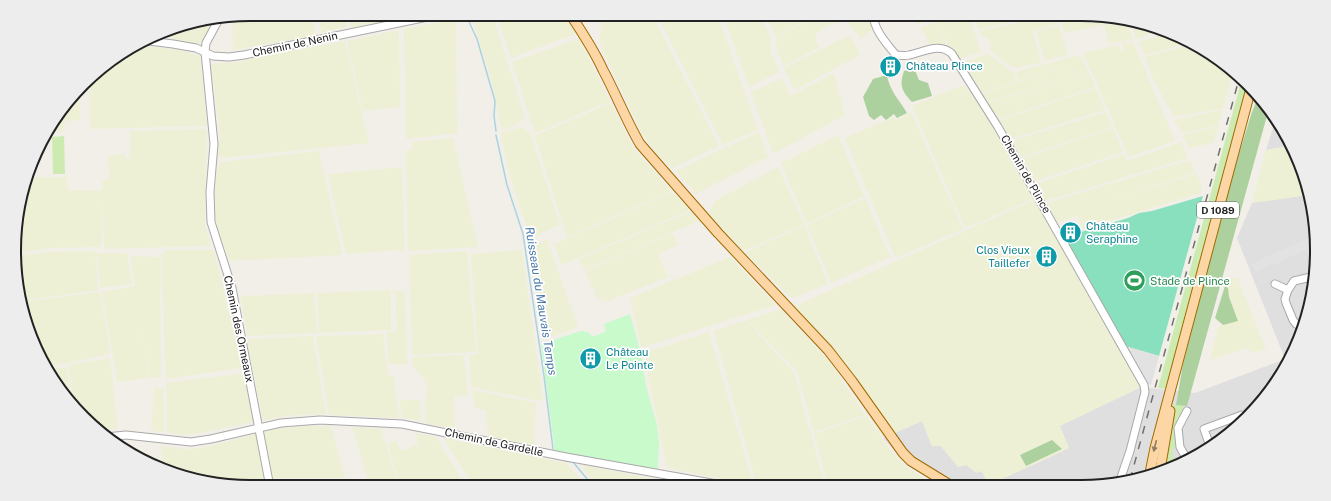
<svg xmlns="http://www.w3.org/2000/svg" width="1331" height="501" font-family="'Public Sans',sans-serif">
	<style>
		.residential { fill: #e0dfdf }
		.farmland { fill: #eef0d5 }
		.grass { fill: #cdebb0 }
		.forest { fill: #add19e }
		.park { fill: #c8facc }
		.pitch { fill: #88e0be }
		.parking { fill: #e2e2e2 }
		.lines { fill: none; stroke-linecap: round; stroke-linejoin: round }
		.stream { stroke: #aad3df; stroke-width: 1.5 }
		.minor-casing { stroke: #a9a9a9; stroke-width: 9 }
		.major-casing { stroke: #a06b00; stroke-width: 11 }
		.minor { stroke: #fff; stroke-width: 7 }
		.major { stroke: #fcd6a4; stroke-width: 9 }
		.rail { stroke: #707070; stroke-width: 1.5; stroke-dasharray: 8 8; stroke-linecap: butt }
		.oneway { fill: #8f7c63 }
		.labels { text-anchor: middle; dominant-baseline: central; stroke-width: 3.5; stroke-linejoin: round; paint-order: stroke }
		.shield { fill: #fff; stroke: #646464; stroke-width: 1 }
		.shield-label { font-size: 10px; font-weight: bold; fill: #222 }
		.street-label { font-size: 11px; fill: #222; stroke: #fff }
		.culture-label { font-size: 11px; fill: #0d838f; stroke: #fff; text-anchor: start }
		.leisure-label { font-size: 11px; fill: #27864d; stroke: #fff; text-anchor: start }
		.water-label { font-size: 12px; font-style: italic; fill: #4a7aab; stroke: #fff }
		.rim { fill: none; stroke: #222; stroke-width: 2 }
	</style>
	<rect width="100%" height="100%" fill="#f2efe9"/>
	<g class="residential">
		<path d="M1275,121L1285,132L1290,146L1266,150Z"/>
		<path d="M1307,195L1315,220L1309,312L1277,382L1237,428L1185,463L1112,485H989L1069,448L1059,426L1141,387L1195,393L1285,359L1237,238L1252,203Z"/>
		<path d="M922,421L932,446H941L958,467L966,465L982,471L989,485H938L906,463L883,438Z"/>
	</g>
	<g class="farmland">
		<path d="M251,14H312L316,36L233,50L232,17Z"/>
		<path d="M318,14H344L347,27L321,33Z"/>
		<path d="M348,14H403L404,18L351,30Z"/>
		<path d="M471,14H492L524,114L523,120L512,127L502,130L500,124L493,86Z"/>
		<path d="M496,14H562L576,34L511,58Z"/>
		<path d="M604,14H652L719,146L672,168L656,153L642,134L602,49L600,42V32Z"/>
		<path d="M657,14H717L758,130L723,145Z"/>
		<path d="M723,14H759L769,34L771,42V52L779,72L749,87Z"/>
		<path d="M766,14H818L776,37Z"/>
		<path d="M821,14H831L837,22L816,33L817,36L815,38L820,47L784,66L777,51L776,38Z"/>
		<path d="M840,14H871L873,29L861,38Z"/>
		<path d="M912,14H934L935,18L916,25Z"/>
		<path d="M936,14H968L981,52L959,59L948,46Z"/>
		<path d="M973,14H1046L979,29Z"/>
		<path d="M1055,14L1057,24L1033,32L1041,62L1034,64L1016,68L1009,65L991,52L989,37L982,38L980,31Z"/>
		<path d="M1058,14H1081L1122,19L1106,25L1125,20L1133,39L1109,44L1104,25L1064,33Z"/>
		<path d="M456,19L457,133L406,139L404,29Z"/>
		<path d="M215,20L202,41L197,44L172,40V28L174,27Z"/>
		<path d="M938,21L946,44L931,47L921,27Z"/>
		<path d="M1130,21L1142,22L1147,25L1151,34L1136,39Z"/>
		<path d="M1059,25L1068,54L1045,61L1036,32Z"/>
		<path d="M399,30L400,107L363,111L347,41Z"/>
		<path d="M1167,34L1186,44L1145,55L1138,42Z"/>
		<path d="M848,36L853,41L860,55L795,90L784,68Z"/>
		<path d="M577,39L581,43L610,101L534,134L533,129L534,125L531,122L512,62Z"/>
		<path d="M345,41L369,143L221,158L217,153L220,135L211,65L214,63H233L264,56Z"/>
		<path d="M1133,42L1175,141L1129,157L1083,53L1118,45L1120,50L1124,49L1122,43Z"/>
		<path d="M1188,45L1225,63L1233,73L1223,108L1174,117L1152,76L1145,57Z"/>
		<path d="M141,46L177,49L200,56L207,126L90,129L89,79L95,73Z"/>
		<path d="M986,54L989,55L1013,72L1017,82L980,93L963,68V63Z"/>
		<path d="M1080,55L1083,61L1019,81L1015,72Z"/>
		<path d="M1083,61L1087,70L988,102L981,94Z"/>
		<path d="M1088,70L1089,75L991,108L988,103Z"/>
		<path d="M834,73L845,115L773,154L751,92L782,78L790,96Z"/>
		<path d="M1090,75L1095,87L999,119L991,108Z"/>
		<path d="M965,86L984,111L1033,199L968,227L964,226L913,108L914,105L957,87Z"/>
		<path d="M1096,88L1105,110L1011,139L1000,120Z"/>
		<path d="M79,92L80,120L65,121L63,131H47Z"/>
		<path d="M611,103L634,149L672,191L567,237L535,136Z"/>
		<path d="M1223,109L1218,126L1182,133L1174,120Z"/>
		<path d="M911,112L963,229L898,257L894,255L845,138L894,117L896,120Z"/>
		<path d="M1106,112L1113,127L1021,157L1012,141Z"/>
		<path d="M522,127L530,133L560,225L530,238L510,176L500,133Z"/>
		<path d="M1218,127L1213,143L1189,148L1182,135Z"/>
		<path d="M1113,128L1123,152L1035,181L1023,158Z"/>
		<path d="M207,129L205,226L211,246L104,249L102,198L101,247L49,248L17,254L16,219L31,177H67L68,190L102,191V181L109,179L108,155L125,154V159H130V131Z"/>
		<path d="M759,132L768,157L696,194L676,171Z"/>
		<path d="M838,135L864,196L807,224L781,163Z"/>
		<path d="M453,138L478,247L410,251L408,247L406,151L412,149L411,142Z"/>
		<path d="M1181,142L1188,158L1045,201L1036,184L1124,154L1127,161Z"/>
		<path d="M1290,146L1307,195L1252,203L1266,150Z"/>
		<path d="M319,151L342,254L340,255L230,261L228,258L216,224L214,201L217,172L220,162Z"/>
		<path d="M1190,160L1195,173L1108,201L1197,174L1201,183V193L1083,229L1077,216L1058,222L1046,203Z"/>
		<path d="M402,167L404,250L346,254L328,174Z"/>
		<path d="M778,167L804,224L744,251L712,218L709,211L716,200Z"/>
		<path d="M672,192L690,210L562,265L554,244Z"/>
		<path d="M865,198L890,257L831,283L807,225Z"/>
		<path d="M1035,200L1141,387L1060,426L1069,448L989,485L982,471L976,473L966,465L958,467L941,446H932L922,421L883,438L814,331L795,306Z"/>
		<path d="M691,211L699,221L585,270L579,259Z"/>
		<path d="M804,225L828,284L793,298L790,297L745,253Z"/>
		<path d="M673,233L678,245L658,254L668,277L606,302L605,301L602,302L601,298L597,299L593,287L592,288L589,279L588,280L585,271Z"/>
		<path d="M547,239L578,327L543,340L528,248Z"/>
		<path d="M166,250H214L242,368L166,379L161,256Z"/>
		<path d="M522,250L543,400H535L471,387L469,355L478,354L471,254Z"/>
		<path d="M95,251L98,290L20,301L19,297L17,256L46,252Z"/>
		<path d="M467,251L476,352L412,355L409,255Z"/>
		<path d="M96,253H127L132,284L101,288Z"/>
		<path d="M130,256L160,257L161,377L150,378L140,321L149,378L117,382L102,292L135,286Z"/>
		<path d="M730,257L776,305L644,347L641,346L630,298Z"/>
		<path d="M1237,277L1266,349L1252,353L1247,348L1210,360L1218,327L1237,320L1229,297L1227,285L1229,279Z"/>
		<path d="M391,290V330L319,333L317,293Z"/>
		<path d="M395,290L405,291L407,364H389L386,332H397Z"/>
		<path d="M100,292L110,354L48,367L21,302Z"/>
		<path d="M314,293L317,333L248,336L240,296Z"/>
		<path d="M781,309L830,362L865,415L814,432L797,371L747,320Z"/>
		<path d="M746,320L794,373L825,486H757L714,331Z"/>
		<path d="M709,332L753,484L749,485L667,468L646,365V354L650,351Z"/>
		<path d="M383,334L388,376H394L399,418L329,415L316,336Z"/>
		<path d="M313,336L326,414L297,415L279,417L263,421L247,339Z"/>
		<path d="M464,355L468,395L454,396L455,428L425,424L426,397L428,389L424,379L412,364V357Z"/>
		<path d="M110,358L118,428L100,431L74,403L68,365Z"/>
		<path d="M66,367L72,401L54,382L49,370Z"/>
		<path d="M244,373L253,422L205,432L184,435L167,432L166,383Z"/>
		<path d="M154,388H163L164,432L151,431Z"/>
		<path d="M472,390L536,403L534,446L488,437L486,411L475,408Z"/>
		<path d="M400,400H420L421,421L402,418Z"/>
		<path d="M866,416L890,450L909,469L935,485L828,486L814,434Z"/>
		<path d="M306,426H331L345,478H273L264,432L275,429Z"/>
		<path d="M352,427L381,429L397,480H368Z"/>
		<path d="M416,433L436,437L459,475L460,479L398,480L388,444L396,441L401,451L418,444Z"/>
		<path d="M256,434L267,487H250L220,483L217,469L219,483L189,479L163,466L161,446L188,449L201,448Z"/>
		<path d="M444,439H450L566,463L587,486H472L471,482Z"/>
		<path d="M584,465L658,480L659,486H598L584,470Z"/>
		<path d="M661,479L694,486H662Z"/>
		<path d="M323,485L407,486V487H323Z"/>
	</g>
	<g class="grass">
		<path d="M1241,82L1248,90L1168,389L1158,388Z"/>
		<path d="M64,136L65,174H53L52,137Z"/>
		<path d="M1174,404L1184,406C1178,420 1172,430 1177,446L1172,450L1175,466L1161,470Z"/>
	</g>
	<g class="forest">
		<path d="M914,68L919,80L928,83L932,96L912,102C902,91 899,86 904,71Z"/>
		<path d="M887,75C889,90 900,101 907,113L897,118L894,114L886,120L881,115L874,120L869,116L863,97L873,79Z"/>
		<path d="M1257,100L1268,112L1187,406L1176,405L1183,364L1208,266L1232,176L1252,112Z"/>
		<path d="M1225,286L1228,288L1229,297L1238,321L1223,325L1215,318Z"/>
		<path d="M1052,440L1062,449L1026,466L1020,455Z"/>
	</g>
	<path class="park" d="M630,314L641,354L646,385L657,425L659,441L658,469L555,452L541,344L581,331L588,332L593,337L606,331L604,324Z"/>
	<path class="pitch" d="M1203,196L1159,356L1125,346L1064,237L1128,218L1139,213L1152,211Z"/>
	<g class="parking">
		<path d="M1310,237L1313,245L1308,247V249L1276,264L1274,263L1256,272L1251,264Z"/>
		<path d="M1125,346L1159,356L1151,385L1145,383Z"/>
	</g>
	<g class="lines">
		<g class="stream">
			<path d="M468,14L470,24L477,39L495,101L494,116L496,131"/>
			<path d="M496,135L507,185L523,234L544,376L553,449"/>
			<path d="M562,460L573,462L593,486"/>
		</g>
		<defs>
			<g id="minor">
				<path d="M873,14C874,30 886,43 896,55C900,55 905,56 909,55C924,52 940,42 952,54L998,127L1144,385L1145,392L1130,451L1119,483"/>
				<path d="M219,19L206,43L205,52L214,144L210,192L211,222L232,288L270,487"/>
				<path d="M149,41L173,44L196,48L213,56L229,57L244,55L442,14"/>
				<path d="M1275,284L1288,290L1294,281L1311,277"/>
				<path d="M1288,290L1285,299L1286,303L1293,320L1296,324L1302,327"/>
				<path d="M1187,411L1178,428L1180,447L1188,461"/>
				<path d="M106,437L126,435L191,442L211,439L281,423L320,420L402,424L566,457L728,486"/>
				<path d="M1210,446L1204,429L1242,415"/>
			</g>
			<g id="major">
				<path d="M570,14C582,32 594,50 603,70C616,94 626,120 640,144L718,233L828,350L852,381L903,453L911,461L950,485"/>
				<path d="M1160,470L1170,411"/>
				<path d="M1150,473L1155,448L1250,92"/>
			</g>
		</defs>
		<use href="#minor" class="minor-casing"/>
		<use href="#major" class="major-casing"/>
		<use href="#minor" class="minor"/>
		<use href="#major" class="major"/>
		<path class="rail" d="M1130,480L1239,79"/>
	</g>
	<defs><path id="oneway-solid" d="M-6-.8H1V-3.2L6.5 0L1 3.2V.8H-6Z"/></defs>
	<use class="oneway" href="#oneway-solid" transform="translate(1155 446) rotate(104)"/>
	<defs>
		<symbol id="building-disc" viewBox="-11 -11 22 22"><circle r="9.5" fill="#0f9aa8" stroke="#fff"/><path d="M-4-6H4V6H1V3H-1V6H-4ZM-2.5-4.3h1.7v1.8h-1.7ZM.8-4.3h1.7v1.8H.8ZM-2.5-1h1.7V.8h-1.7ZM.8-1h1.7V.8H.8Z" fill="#fff"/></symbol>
		<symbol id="stadium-disc" viewBox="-11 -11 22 22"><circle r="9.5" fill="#2e9e5b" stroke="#fff"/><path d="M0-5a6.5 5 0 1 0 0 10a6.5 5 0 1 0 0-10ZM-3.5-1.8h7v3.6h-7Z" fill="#fff"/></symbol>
	</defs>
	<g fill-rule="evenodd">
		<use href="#building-disc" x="878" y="54" width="25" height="25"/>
		<use href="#building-disc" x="1058" y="220" width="25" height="25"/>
		<use href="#building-disc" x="1034" y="244" width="25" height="25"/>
		<use href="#stadium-disc" x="1122" y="268" width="25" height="25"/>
		<use href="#building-disc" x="578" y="346" width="25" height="25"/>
	</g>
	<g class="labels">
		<rect class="shield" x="1197" y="202" width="42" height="16" rx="3"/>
		<g class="shield-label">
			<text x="1218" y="210">D 1089</text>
		</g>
		<g class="street-label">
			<text transform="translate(295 44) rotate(-12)">Chemin de Nenin</text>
			<text transform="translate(1026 174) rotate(60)">Chemin de Plince</text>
			<text transform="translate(239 329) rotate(78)">Chemin des Ormeaux</text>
			<text transform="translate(494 442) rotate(12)">Chemin de Gardelle</text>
		</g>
		<g class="culture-label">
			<text x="906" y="66">Château Plince</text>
			<text x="1086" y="226">Château<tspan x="1086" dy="13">Seraphine</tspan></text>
			<text x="1030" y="250" text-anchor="end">Clos Vieux<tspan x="1030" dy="13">Taillefer</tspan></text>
			<text x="606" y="352">Château<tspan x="606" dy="13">Le Pointe</tspan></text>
		</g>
		<g class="leisure-label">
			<text x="1150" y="281">Stade de Plince</text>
		</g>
		<g class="water-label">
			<text transform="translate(541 301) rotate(81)">Ruisseau du Mauvais Temps</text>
		</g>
	</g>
	<path d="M0 0H1331V501H0ZM250 21H1081A229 229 0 0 1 1310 250V251A229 229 0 0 1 1081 480H250A229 229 0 0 1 21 251V250A229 229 0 0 1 250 21Z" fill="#ededed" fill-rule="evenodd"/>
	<path class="rim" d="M250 21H1081A229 229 0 0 1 1310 250V251A229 229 0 0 1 1081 480H250A229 229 0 0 1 21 251V250A229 229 0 0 1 250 21Z"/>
</svg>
